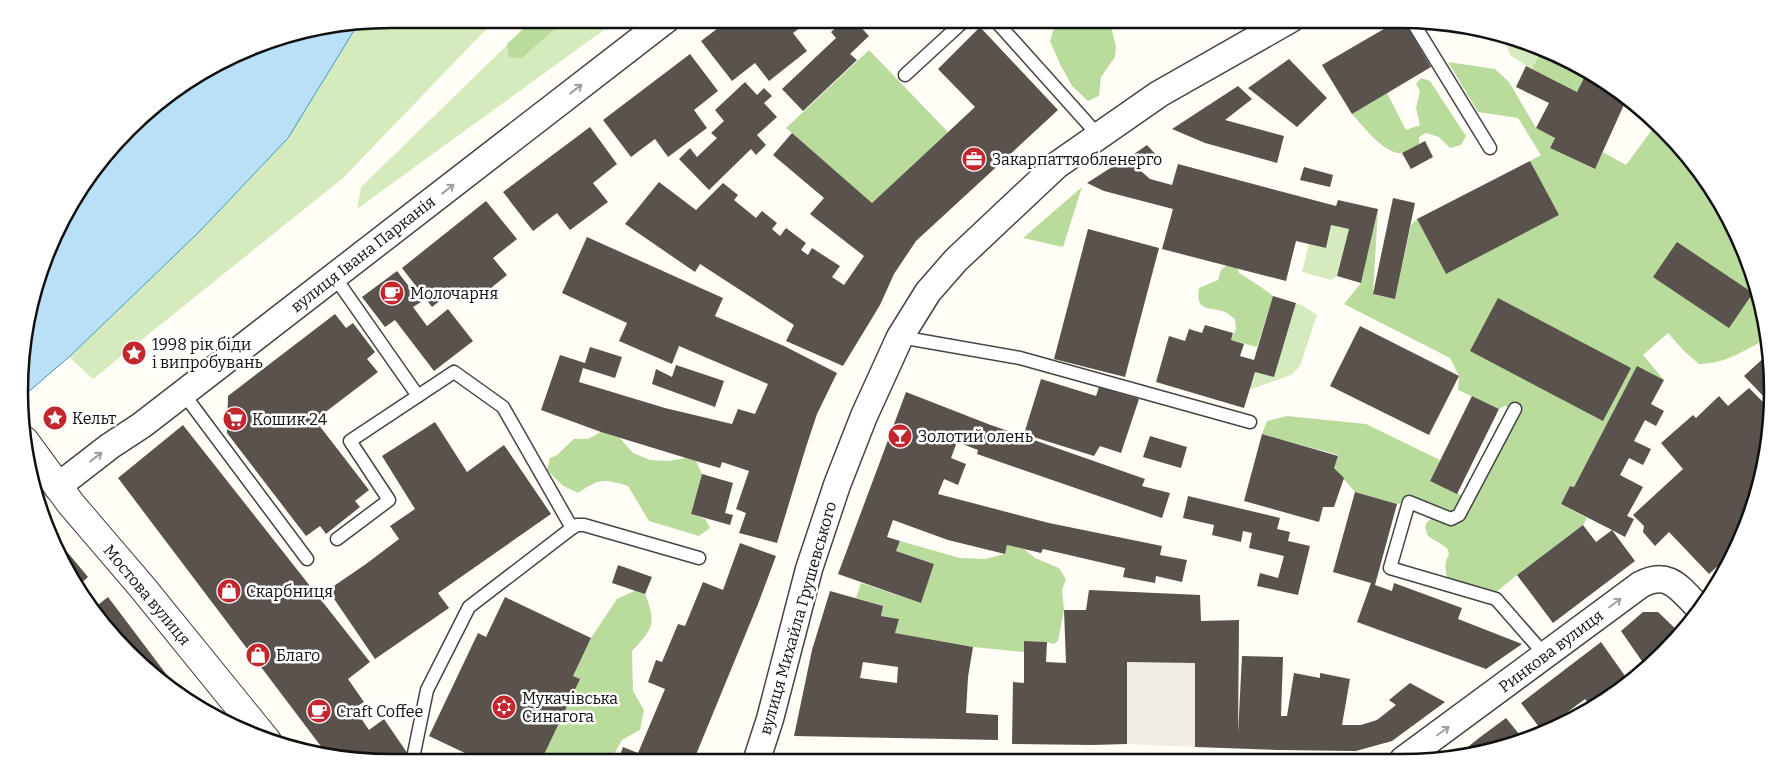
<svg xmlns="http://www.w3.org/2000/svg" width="1791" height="782" font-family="Bitter,serif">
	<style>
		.green { fill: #d5ebbd }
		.forest { fill: #b9dc9c }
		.plaza { fill: #f1ede2 }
		.water { fill: #b9e0f7; stroke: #3f96cf }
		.building { fill: #5a524d; fill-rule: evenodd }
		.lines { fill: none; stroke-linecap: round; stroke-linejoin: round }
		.service-casing { stroke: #444; stroke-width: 15 }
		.minor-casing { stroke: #444; stroke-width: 29 }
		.tertiary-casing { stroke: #444; stroke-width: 30 }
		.service { stroke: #fff; stroke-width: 12 }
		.minor { stroke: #fff; stroke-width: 26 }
		.tertiary { stroke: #fff; stroke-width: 28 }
		.oneway { stroke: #a0a0a0 }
		.labels { text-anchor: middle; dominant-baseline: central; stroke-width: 5; stroke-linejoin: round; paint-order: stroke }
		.poi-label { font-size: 16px; fill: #111; stroke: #fff; text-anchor: start }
		.street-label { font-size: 16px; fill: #111; stroke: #fff }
		.rim { fill: none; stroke: #111; stroke-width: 2.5 }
	</style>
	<rect width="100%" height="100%" fill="#fffdf5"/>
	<g class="green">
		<path d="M391,19H496L343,178L93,379L69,357L199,232L288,138L358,24Z"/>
		<path d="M534,19H619L357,209L361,187Z"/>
		<path d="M1504,36L1520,39L1542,48L1532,69L1510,55Z"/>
		<path d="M1331,225L1349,229L1337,276L1331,280L1302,272L1309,244L1326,248Z"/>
		<path d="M1296,303L1304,306L1317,315L1300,366L1291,375L1249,390L1255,372L1274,377Z"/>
	</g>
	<g class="forest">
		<path d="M534,19H566L522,58L509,57L507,44Z"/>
		<path d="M1057,19H1114L1111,26L1116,47L1115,57L1101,77L1099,96L1088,101L1072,86L1060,64L1050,41Z"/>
		<path d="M1542,49L1588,70L1577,92L1532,69Z"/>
		<path d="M869,50L948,132L872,203L786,128Z"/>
		<path d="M1448,62L1495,69L1509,82L1536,128L1555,138L1550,148L1594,169L1603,152L1626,165L1657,123L1695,165L1734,227L1760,295L1767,339C1741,351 1729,363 1699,364L1684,351L1668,333L1643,355L1664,380L1637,367L1574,487L1570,486L1561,504L1587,518L1583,525L1517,575L1490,597L1451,586C1445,574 1443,565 1449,554L1447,548L1428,536L1425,527L1427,522L1432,518L1409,502L1397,504L1355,492L1334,468L1338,455L1262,434L1267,421L1287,416L1366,424L1440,460L1430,481L1468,498L1515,409L1505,406L1499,409L1458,390L1459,376L1450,358L1344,304L1361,283L1378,209L1373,294L1395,299L1411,225L1417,219L1446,274L1558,215L1530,161L1541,155L1518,118L1478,112Z"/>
		<path d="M1421,78L1430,81L1466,136L1461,145L1450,148L1439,137L1426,133L1419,137V144C1414,147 1407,152 1401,153C1384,154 1363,126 1352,114L1387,93L1406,130L1420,125L1416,108L1420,91L1416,84Z"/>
		<path d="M1082,187L1063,247L1023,238Z"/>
		<path d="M1227,265L1238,268L1239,273L1261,287L1273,296L1257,347L1231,340L1236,329L1235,319C1232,317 1228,313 1225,312C1209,306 1195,313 1199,288L1218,280L1221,270Z"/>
		<path d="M601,432L620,438L633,453L650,460L668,461L686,458L696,461L702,474L691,514L705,519L710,528L699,536L649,521L628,486C603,479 600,478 578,493L562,485L547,470L550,458L557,455L574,439H588Z"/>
		<path d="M900,541L960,558L985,559L1005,554L1007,545L1024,549L1035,558L1059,568L1066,579L1062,590L1064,610L1058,641L1054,644L1047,642L1024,641V652L973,647L895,633L899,619L881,616L883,606L856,598L861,583L921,603L934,564L896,551Z"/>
		<path d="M636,590L645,594C657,623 653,629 632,651L633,691L644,710L640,730L622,740L609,763H540L579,679L573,676L591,638L617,599Z"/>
	</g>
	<path class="plaza" d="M1127,662L1195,663V747L1127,744Z"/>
	<path class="water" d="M358,24L288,138L199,232L69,357L20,399L19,391L26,319L69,205L146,111L205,68L271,39Z"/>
	<g class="building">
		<path d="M730,19H812L793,33L807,51L769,81L755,63L732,81L701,41Z"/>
		<path d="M846,19H853L869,36L850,54L857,60L803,111L782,89L836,38L831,32Z"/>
		<path d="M1030,19H1049L1037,28Z"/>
		<path d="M1401,19H1403L1431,67L1352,114L1322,65Z"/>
		<path d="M1444,26L1455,28L1448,32Z"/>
		<path d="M980,27L1058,110L916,241L894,274L880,305L843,366L786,341L794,325L700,264L695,272L625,224L659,182L696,210L723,183L738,195L734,200L756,218L762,211L777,223L772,229L780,236L786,228L806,243L801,250L808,255L812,248L840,266L832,277L844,285L864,256L810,214L824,198L773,155L792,133L872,203L975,107L938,69Z"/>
		<path d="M690,54L718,91L694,110L707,128L668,157L655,139L631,157L603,120Z"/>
		<path d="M1289,59L1327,98L1297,127L1248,88Z"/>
		<path d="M1526,66L1577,92L1588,70L1627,98L1595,169L1550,148L1555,138L1536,128L1549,103L1516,87Z"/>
		<path d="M745,82L757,95L764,88L772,96L764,103L777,117L757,135L766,145L756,155L751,149L709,190L679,159L690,148L697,157L717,138L711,133L724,121L715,110Z"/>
		<path d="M1238,86L1252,99L1225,120L1284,136L1277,163L1205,143L1172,129Z"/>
		<path d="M590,127L617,164L593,183L608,202L570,230L557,213L533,231L503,192Z"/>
		<path d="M1425,141L1433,157L1411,169L1402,153Z"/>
		<path d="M1147,145L1160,159L1145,166L1134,154Z"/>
		<path d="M1126,158L1150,179L1172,185L1178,164L1336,206L1338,200L1378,209L1361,283L1337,276L1349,229L1331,225L1326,248L1296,241L1286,281L1162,249L1173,209L1104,191L1087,183Z"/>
		<path d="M1530,161L1559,215L1446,274L1417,219Z"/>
		<path d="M1304,167L1333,175L1330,187L1300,180Z"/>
		<path d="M1393,198L1415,203L1395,299L1373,294Z"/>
		<path d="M486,201L517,239L493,258L507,275L470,305L456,288L432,307L402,268Z"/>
		<path d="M1088,229L1159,248L1125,377L1054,359Z"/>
		<path d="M587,237L723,298L715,316L784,346L837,373L817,414L806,447L777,543L739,533L746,513L736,509L749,471L722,462L720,468L696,461L601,432L541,410L560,355L585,363L590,347L622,357L615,378L583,368L579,382L665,408L732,424L738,409L755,414L768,384L679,346L672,364L619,341L627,323L562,293Z"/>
		<path d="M1677,242L1753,293L1729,328L1653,277Z"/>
		<path d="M397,271L421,302L413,307L427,326L448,309L473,341L434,371L395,320L385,327L362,297Z"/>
		<path d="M1273,296L1296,303L1274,377L1255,372L1244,408L1156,382L1169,336L1185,341L1189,329L1202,333L1205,325L1233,333L1231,340L1244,344L1240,356L1254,360Z"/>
		<path d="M1498,298L1631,368L1603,421L1470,351Z"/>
		<path d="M335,314L346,328L353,323L375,352L367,359L378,372L315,420L369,490L355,501L360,507L326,534L320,526L306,536L227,433L228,396Z"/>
		<path d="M1360,326L1459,376L1429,435L1330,386Z"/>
		<path d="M1769,353L1771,367L1770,399L1768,401L1744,376Z"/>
		<path d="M676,365L724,381L715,407L652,384L656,369L672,377Z"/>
		<path d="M1637,366L1664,380L1651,404L1664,411L1656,426L1645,420L1634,441L1651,449L1643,465L1629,458L1620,475L1643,487L1627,516L1634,519L1625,537L1612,530L1635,561L1553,623L1517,575L1583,525L1596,542L1612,530L1561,504L1570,486L1574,487Z"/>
		<path d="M1041,379L1096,396L1099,387L1139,399L1121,453L1100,446L1094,456L1024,434Z"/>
		<path d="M1749,388L1770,409L1769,440L1752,511L1728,557L1709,574L1669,532L1655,546L1643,532L1644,526L1633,515L1683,469L1661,443L1693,415L1696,418L1719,396L1728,406Z"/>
		<path d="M906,392L988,424L1145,479L1142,486L1170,493L1162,518L977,454L978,450L957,442L951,458L966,464L958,485L944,479L938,494L1049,523L1162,546L1160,555L1187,560L1182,582L1156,576L1155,583L1123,577L1125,568L1043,549L1041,553L1007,545L1005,554L948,540L893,520L887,537L900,541L896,551L934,564L921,603L838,574Z"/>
		<path d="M1472,396L1499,409L1457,494L1430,481Z"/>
		<path d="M435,422L467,472L504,445L551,514L438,593L449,608L375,659L328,590L366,564L399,539L390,526L415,509L382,456Z"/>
		<path d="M183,425L370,662L348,679L364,702L354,708L369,730L384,719L410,757L403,763H391L326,753L118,478Z"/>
		<path d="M1262,434L1338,456L1334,468L1344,478L1334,507H1323L1319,522L1244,501Z"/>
		<path d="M1150,436L1187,447L1181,468L1143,457Z"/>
		<path d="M702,474L733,483L725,513L733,515L730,525L691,514Z"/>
		<path d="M1355,492L1397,504L1375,585L1392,591L1394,583L1462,608L1458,619L1522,644L1486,669L1357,622L1371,583L1333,572Z"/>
		<path d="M1188,496L1280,518L1277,529L1290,532L1288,541L1310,546L1298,595L1257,586L1260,573L1278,578L1284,556L1249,548L1252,533L1243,531L1241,542L1212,535L1214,525L1183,518Z"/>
		<path d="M53,535L88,577L77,587L68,577Z"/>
		<path d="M740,543L776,556L758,604L693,762L617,763L623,747L638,753L665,689L648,682L656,660L662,662L678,624L685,626L703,582L723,590Z"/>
		<path d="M618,565L652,577L645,594L612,583Z"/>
		<path d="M1089,590L1200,595L1201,621L1239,620L1238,734L1242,656L1283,657L1281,716H1287L1294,673L1320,678V673L1350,679L1342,725H1361L1377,720L1396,705L1389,700L1410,683L1445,702L1392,741L1356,751L1279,750L1195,747V663L1127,662V744L1092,745L1012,744L1013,682L1024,683V641L1047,642L1046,662L1066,663L1064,610H1086Z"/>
		<path d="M830,591L883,606L881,616L899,619L895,633L973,647L968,677L966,713L998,715V740L794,736L812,650ZM863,662L898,667L897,683L860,678Z"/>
		<path d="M108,597L185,699L146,671L94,608Z"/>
		<path d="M505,597L591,638L573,676L580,679L540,763H486L429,736L478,633L486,637Z"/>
		<path d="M1643,612H1658L1680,633L1646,667L1621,631Z"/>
		<path d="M1601,642L1630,683L1591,707L1585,699L1542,731L1521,703Z"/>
		<path d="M1506,718L1524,740L1453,759L1479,738Z"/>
	</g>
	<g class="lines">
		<defs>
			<g id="service">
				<path d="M994,19L1098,135"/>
				<path d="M1412,21L1490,148"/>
				<path d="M905,75L966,19"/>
				<path d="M334,276L418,396"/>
				<path d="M900,337L1020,358L1250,422"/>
				<path d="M183,393L307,559"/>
				<path d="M1515,409L1459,515L1451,519L1409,502L1390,568L1496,599L1545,655"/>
				<path d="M337,539L389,500L350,441L454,372L503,407L572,528"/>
				<path d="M412,763L427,690L469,607L572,528L577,525H584L699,558"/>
			</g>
			<g id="minor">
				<path d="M57,487L110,446L142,425L667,19"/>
				<path d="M1403,760L1640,585C1669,569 1680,589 1700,609"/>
				<path d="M756,762L770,719L809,569L837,485L864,416L900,337L928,292L956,260L1057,165L1159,94L1291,19"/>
			</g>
			<path id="tertiary" d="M24,440L71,504L142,587L267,741"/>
		</defs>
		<use href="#service" class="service-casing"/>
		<use href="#minor" class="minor-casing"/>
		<use href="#tertiary" class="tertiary-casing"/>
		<use href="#service" class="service"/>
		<use href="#minor" class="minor"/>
		<use href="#tertiary" class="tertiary"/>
	</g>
	<defs><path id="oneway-shaft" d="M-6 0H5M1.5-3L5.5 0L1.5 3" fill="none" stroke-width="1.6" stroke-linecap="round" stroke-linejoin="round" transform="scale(1.25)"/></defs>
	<g class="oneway">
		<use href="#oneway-shaft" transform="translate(576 89) rotate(-38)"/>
		<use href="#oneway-shaft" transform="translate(448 189) rotate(-38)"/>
		<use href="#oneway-shaft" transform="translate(96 457) rotate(-38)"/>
		<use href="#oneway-shaft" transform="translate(1615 603) rotate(-37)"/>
		<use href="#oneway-shaft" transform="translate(1443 731) rotate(-37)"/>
	</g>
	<defs>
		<symbol id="office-disc" viewBox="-11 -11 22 22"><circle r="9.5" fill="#c4262e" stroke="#fff"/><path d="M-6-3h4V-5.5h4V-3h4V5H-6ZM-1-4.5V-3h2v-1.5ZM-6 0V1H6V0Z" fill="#fff"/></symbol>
		<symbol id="cafe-disc" viewBox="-11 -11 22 22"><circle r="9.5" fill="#c4262e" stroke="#fff"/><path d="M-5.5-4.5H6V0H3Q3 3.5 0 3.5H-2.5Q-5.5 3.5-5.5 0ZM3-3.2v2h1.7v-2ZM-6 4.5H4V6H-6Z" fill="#fff"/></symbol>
		<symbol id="sight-disc" viewBox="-11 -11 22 22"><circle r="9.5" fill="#c4262e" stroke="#fff"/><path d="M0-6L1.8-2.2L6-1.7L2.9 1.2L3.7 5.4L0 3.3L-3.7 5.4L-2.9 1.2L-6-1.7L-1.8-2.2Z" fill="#fff"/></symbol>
		<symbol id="supermarket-disc" viewBox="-11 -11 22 22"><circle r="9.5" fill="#c4262e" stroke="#fff"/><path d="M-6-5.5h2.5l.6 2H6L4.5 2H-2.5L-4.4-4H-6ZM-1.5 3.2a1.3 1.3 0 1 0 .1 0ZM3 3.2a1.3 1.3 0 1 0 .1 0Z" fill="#fff"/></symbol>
		<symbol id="bar-disc" viewBox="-11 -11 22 22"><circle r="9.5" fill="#c4262e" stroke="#fff"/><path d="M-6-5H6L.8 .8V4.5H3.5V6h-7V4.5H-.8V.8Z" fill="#fff"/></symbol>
		<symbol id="shop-disc" viewBox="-11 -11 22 22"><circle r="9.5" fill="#c4262e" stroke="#fff"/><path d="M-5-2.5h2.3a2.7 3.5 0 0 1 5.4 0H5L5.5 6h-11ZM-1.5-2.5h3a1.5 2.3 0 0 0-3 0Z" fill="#fff"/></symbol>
		<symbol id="synagogue-disc" viewBox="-11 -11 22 22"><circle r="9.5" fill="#c4262e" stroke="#fff"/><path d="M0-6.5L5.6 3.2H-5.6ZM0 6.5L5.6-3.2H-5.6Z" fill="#fff"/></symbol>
	</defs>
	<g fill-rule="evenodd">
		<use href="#office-disc" x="960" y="145" width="28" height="28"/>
		<use href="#cafe-disc" x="378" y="279" width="28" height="28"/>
		<use href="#sight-disc" x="120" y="339" width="28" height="28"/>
		<use href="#sight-disc" x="41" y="404" width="28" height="28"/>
		<use href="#supermarket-disc" x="221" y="405" width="28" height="28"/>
		<use href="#bar-disc" x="886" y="422" width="28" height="28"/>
		<use href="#shop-disc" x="215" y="577" width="28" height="28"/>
		<use href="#shop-disc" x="244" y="641" width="28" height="28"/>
		<use href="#synagogue-disc" x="490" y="693" width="28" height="28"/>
		<use href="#cafe-disc" x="305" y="697" width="28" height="28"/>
	</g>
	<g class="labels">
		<g class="poi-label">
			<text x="992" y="159">Закарпаттяобленерго</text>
			<text x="410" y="293">Молочарня</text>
			<text x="152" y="344">1998 рік біди<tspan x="152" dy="18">і випробувань</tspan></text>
			<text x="72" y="418">Кельт</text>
			<text x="252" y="419">Кошик 24</text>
			<text x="918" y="436">Золотий олень</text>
			<text x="246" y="591">Скарбниця</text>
			<text x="276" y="655">Благо</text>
			<text x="522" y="698">Мукачівська<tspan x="522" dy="18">Синагога</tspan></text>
			<text x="336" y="711">Craft Coffee</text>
		</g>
		<g class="street-label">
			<text transform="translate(363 254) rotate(-38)">вулиця Івана Парканія</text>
			<text transform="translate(147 595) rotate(50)">Мостова вулиця</text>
			<text transform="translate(798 618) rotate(-74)">вулиця Михайла Грушевського</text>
			<text transform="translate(1551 651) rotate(-37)">Ринкова вулиця</text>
		</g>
	</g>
	<path d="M0 0H1791V782H0ZM391 28H1401A363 363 0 0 1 1764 391V391A363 363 0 0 1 1401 754H391A363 363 0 0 1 28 391V391A363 363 0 0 1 391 28Z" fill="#fff" fill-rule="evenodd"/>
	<path class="rim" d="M391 28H1401A363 363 0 0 1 1764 391V391A363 363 0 0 1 1401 754H391A363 363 0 0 1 28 391V391A363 363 0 0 1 391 28Z"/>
</svg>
